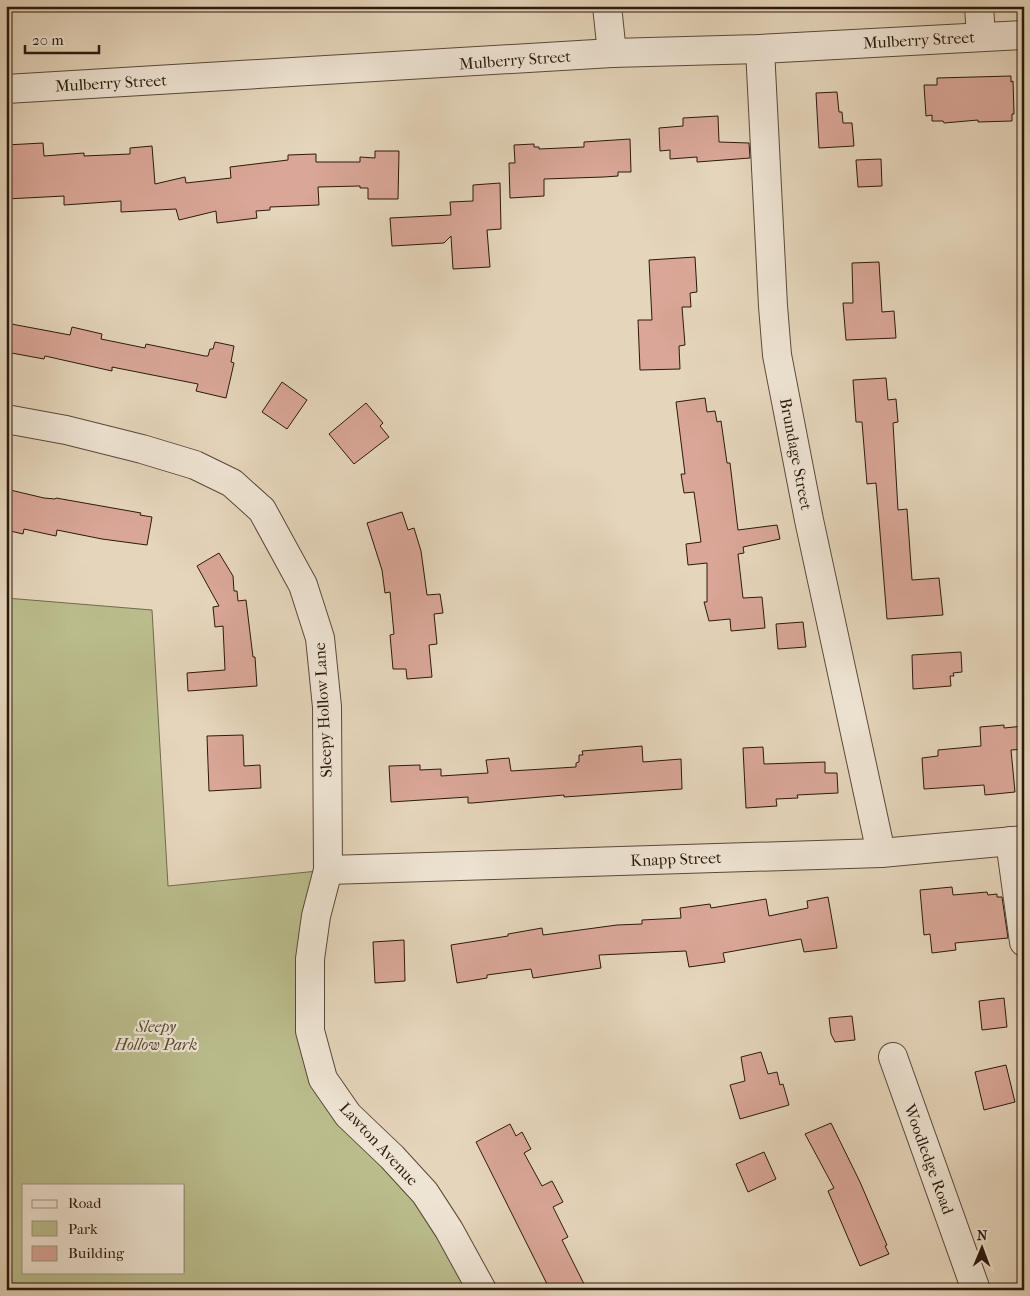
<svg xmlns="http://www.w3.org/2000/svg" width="1030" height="1296" font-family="'IM FELL French Canon',serif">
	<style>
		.green { fill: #babc8c; stroke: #726a4c; fill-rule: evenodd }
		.building { fill: #d9a697; stroke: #2b190c }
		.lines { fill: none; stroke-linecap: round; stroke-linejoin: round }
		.minor-casing { stroke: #5a4838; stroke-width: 30 }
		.minor { stroke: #eee4d3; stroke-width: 28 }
		.labels { text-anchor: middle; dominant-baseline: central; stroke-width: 4.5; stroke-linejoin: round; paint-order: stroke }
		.street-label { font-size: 16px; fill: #2b190c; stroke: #eee4d3 }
		.park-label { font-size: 16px; font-style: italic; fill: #564a32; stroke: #eee4d3 }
	</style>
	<rect width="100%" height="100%" fill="#e5d5bb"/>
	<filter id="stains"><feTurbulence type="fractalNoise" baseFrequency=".004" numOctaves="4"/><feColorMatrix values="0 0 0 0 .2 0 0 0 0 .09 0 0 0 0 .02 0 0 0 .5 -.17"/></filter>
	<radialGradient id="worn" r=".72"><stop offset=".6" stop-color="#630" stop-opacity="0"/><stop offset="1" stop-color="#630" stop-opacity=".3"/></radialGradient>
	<path class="green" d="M6,598L152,610L168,886L328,870L316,916L323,1079L425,1193L479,1290H6ZM24,1185H184V1272H24Z"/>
	<g class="building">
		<path d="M1011,76V82L1013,81L1014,114H1012V121L978,122V120L944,123L943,121H932V115L926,116L924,85H937V78Z"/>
		<path d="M837,92L839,112H842L843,123H852L854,146L819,148L816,93Z"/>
		<path d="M718,116L719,142L749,143L750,158L697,162V157L670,159V150L660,151L659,128L683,126V118Z"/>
		<path d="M630,139L631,172H618V176L604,177L544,179V196L510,198L509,163H515L514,145L534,144V147H539V149L584,147V142Z"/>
		<path d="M43,143L44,156L84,153V156L130,154V148L152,146L155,184L185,177L186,183L231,178L230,167L288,160V155L316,154V162H360V157L375,158V151H399L398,199H368V188H360V186L318,187L319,205L270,207V210L256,211L257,218L217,223L216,211L179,220L176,209L121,212V201L64,205V196L6,199V145Z"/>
		<path d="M881,159L882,186L858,187L856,160Z"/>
		<path d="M500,183L501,229L487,230L490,267L453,269L451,236L444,243L392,246L390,218L451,215L450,202L473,201V185Z"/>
		<path d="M695,257L697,292L690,293L691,307H682L685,345L679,346L680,369L640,370L638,320H652L649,260Z"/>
		<path d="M879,262L882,312L894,311L896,338L846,340L843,303H853L852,263Z"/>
		<path d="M6,323L70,335L72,327L102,334L101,339L145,348L146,344L205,356H208L210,349H213L215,342L234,346L231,362L234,363L226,398L196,391L198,384L112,367V371L45,356L44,359L6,352Z"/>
		<path d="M886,378L888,400L896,399L898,422L893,423L898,510L907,509L912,580L939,578L943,615L887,619L876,483L867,484L862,422H856L853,380Z"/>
		<path d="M282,382L307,400L287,429L262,412Z"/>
		<path d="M705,398L707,412L715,411L717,422L721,421L727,463H730L738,530L777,525L780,539L743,547L744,553L738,554L743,598L762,597L765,628L731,631L730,619L709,621L704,602H707V563L688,565L686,544L701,542L694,492L684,493L681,474H685L676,402Z"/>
		<path d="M366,403L383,423L380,426L389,437L354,464L329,434Z"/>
		<path d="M6,489L44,498L55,499L56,498L141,513L140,515L152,517L147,545L102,539L57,530L56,536L24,529L23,534L6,530Z"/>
		<path d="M402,512L408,530L414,528L421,551L427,595L440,594L443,613L434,614L437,644L429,645L432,677L407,679L406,669H393L390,635L394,634L390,592L385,593L382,570L367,523Z"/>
		<path d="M219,553L233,576L234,591H237L238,601L246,600L253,657H255L257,686L188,691L187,673L225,670L223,626L215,627L213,607L219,606L197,566Z"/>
		<path d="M803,622L806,647L778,649L776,624Z"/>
		<path d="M961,652L962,672L953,673L954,676H950L951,686L913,689L912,655Z"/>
		<path d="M1004,725V728L1024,726V749L1011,750L1015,792L985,795L984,785L924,789L922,758L938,756V750L981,746L980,727Z"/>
		<path d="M243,735L244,766L260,765L261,788L209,791L207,736Z"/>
		<path d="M642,746L643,762L681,759L682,789L564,797V795L472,803H468V797L391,802L389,766L420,765V770L441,769V776L488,773L486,760L509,758L511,771L576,767V763L579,762V755H583L582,751Z"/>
		<path d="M763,747L764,764L825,762V773H837L838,793L797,795L798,798L776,799L777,806L746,808L743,748Z"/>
		<path d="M952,887L953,895L987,892L988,895L997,894V897H1002L1008,938L955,943L956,950L932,953L930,934L924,935L920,890Z"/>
		<path d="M828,897L837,948L804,952L801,939L723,953L725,962L689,967L686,951L599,955L601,968L533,978L531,969L487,975V978L457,983L451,945L508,936V934L542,928L543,935L617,925L642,924V920L681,918L680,908L710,904L711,908L766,899L769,916L808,908L807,901Z"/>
		<path d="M404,940L405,981L375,983L373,942Z"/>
		<path d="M1004,998L1007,1027L982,1030L979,1001Z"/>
		<path d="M852,1016L855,1040L835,1042L831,1034L829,1018Z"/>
		<path d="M761,1052L768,1074L777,1072L780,1085L783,1084L789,1105L740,1119L730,1085L745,1081L741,1057Z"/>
		<path d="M1006,1065L1015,1102L984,1110L975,1072Z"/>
		<path d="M831,1123L860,1182L887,1245L885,1246L889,1254L860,1266L828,1191L834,1188L805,1134Z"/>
		<path d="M510,1124L516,1136L522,1132L531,1149L524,1153L542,1186L552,1181L563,1202L553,1207L568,1237L562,1240L587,1290H550L476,1142Z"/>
		<path d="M764,1152L776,1179L748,1192L736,1164Z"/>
	</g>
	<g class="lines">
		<defs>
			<g id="minor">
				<path d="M607,6L612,53"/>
				<path d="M979,6L981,37"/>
				<path d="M760,49L773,306L777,355L809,520L881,853"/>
				<path d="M6,89L612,53L760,49L1024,35"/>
				<path d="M6,419L66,430L142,449L195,465L232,483L262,510L303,585L320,638L327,707L328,870L316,916L310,959V1031L323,1079L348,1115L392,1157L425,1193L449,1230L482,1290"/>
				<path d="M1010,841L1024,942"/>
				<path d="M328,870L881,853L1024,840"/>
				<path d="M893,1057L976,1290"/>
			</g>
		</defs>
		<use href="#minor" class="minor-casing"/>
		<use href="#minor" class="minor"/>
	</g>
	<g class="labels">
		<g class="street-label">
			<text transform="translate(919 40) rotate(-3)">Mulberry Street</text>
			<text transform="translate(515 60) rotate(-4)">Mulberry Street</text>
			<text transform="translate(111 83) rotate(-3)">Mulberry Street</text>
			<text transform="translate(796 454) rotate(79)">Brundage Street</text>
			<text transform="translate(323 710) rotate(-93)">Sleepy Hollow Lane</text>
			<text transform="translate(676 859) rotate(-2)">Knapp Street</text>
			<text transform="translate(379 1144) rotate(47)">Lawton Avenue</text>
			<text transform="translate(929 1159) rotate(70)">Woodledge Road</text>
		</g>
		<g class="park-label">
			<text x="156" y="1026">Sleepy<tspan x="156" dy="18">Hollow Park</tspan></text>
		</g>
	</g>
	<rect width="1030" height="1296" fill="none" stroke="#e5d5bb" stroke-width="25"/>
	<rect x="8" y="8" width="1015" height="1281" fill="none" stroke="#2b190c" stroke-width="2.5"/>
	<rect x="12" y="12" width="1005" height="1271" fill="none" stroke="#2b190c"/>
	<rect x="22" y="1184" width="162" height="90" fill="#eee4d3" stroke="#a09383"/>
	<rect x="32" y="1200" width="25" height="8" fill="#eee4d3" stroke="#a09383"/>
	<text x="68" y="1208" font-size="15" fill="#2b190c">Road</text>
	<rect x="32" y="1221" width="25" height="15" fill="#babc8c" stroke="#a09383"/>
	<text x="68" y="1234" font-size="15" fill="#2b190c">Park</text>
	<rect x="32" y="1246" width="25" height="15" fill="#d9a697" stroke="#a09383"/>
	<text x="68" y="1258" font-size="15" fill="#2b190c">Building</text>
	<g transform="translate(982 1248) rotate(1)" stroke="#eee4d3" stroke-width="4" paint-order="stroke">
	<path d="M0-4L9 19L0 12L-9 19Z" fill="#2b190c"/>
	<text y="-8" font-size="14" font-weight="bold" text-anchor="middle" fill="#2b190c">N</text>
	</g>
	<path d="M25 45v8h74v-8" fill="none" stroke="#2b190c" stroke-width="2.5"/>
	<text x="32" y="45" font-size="15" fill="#2b190c" stroke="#eee4d3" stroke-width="4" paint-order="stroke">20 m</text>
	<rect width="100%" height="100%" filter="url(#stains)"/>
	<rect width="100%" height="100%" fill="url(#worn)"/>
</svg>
